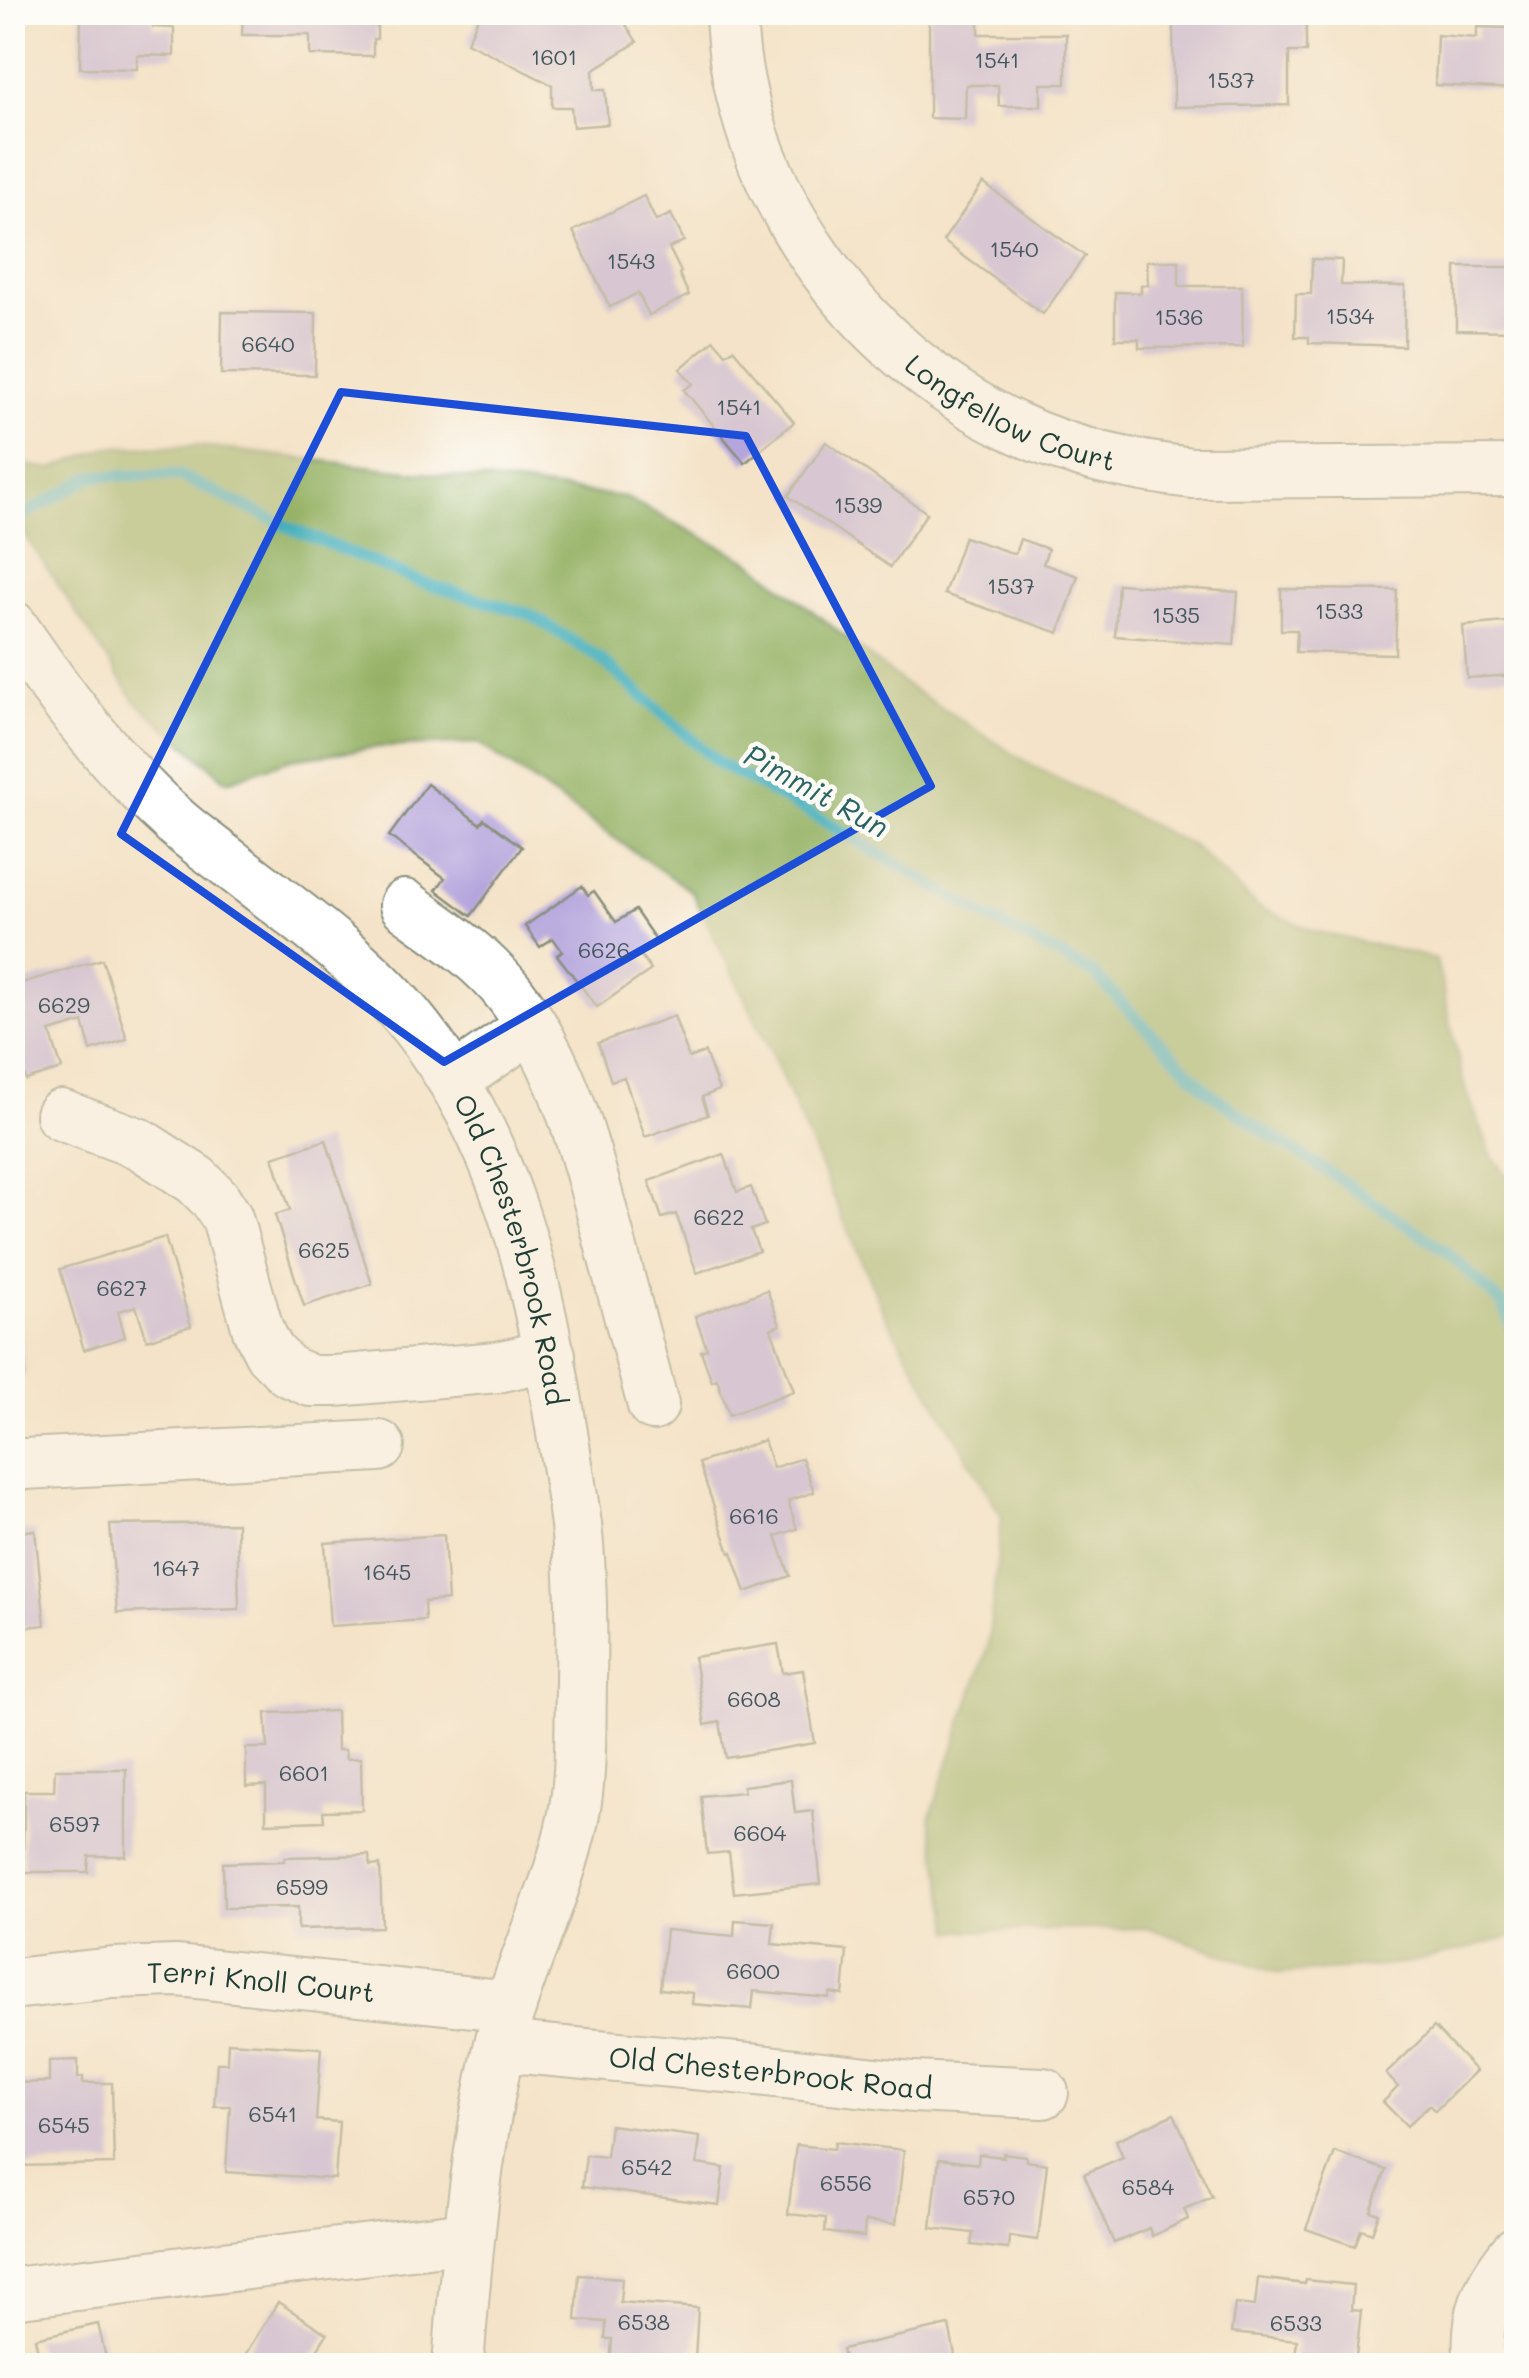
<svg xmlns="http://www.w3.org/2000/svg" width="1529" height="2378" font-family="Mali,sans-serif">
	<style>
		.forest { fill: #94b164; stroke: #5a774c; stroke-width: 2.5 }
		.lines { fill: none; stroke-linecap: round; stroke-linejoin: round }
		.stream { stroke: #3aaab8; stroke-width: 12 }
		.building { fill: #b5a5dd }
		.minor-casing { stroke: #8a907e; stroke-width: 54 }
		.minor { stroke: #fff; stroke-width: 50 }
		.marked { fill: none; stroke: #1d4ed8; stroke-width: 8; stroke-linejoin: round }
		.labels { text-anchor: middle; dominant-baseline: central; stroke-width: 9; stroke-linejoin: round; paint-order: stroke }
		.number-label { font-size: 22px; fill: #44575e }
		.street-label { font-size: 28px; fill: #1f3d34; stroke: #fdfcf7 }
		.water-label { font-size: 30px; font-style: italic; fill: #286362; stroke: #fdfcf7 }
	</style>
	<rect width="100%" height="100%" fill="#fdfcf7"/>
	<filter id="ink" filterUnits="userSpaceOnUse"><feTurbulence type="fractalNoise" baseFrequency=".01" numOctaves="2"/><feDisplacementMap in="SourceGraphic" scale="20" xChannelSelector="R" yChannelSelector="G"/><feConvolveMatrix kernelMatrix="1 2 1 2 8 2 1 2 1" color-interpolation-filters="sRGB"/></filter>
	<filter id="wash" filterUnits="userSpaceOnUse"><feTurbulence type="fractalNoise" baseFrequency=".0048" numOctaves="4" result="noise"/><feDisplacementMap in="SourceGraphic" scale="40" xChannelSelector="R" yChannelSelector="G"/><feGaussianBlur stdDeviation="2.25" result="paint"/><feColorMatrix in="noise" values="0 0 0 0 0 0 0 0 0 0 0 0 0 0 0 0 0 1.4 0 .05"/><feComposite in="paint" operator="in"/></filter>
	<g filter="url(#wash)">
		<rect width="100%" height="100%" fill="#f4e3c8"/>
		<path class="forest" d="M198,446L624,497L751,562L904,684L1033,766L1193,846L1258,907L1314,931L1436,959L1464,1085L1491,1154L1516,1187V1936L1404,1964L1280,1974L1149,1928L952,1931L930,1818L988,1646L1002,1517L885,1315L767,1043L692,892L478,743L379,747L291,759L227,781L135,701L13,517V463L52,469L109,447Z"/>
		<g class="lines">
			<path class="stream" d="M12,522L92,476L178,475L297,531L423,583L529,614L598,657L720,764L819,818L983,915L1094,974L1208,1091L1259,1128L1347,1184L1447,1252L1503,1305L1516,1338"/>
		</g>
		<g id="blocks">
			<g class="building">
				<path d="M81,12H153V27L174,28V56L137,55V69L80,68Z"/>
				<path d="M243,12H377V39H373V56L310,55V35H242Z"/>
				<path d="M481,12H618L637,42L593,70L594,90H605L608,124L573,127L571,107H552V85L467,42Z"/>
				<path d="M929,12H979V34H1066V84H1041V106H999L998,85H966L965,119L929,118Z"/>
				<path d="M1173,12H1306V52H1289V105L1174,107Z"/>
				<path d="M1511,14L1516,15V89L1435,85L1437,35L1477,38V27L1510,28Z"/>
				<path d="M983,183L1085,256L1043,314L943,241Z"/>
				<path d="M644,196L656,221L671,214L684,241L669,248L681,272L679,274L689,295L649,315L638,293L610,307L573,231Z"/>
				<path d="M1312,259L1342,260L1341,285L1405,286L1404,346L1309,343V337H1295L1296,294H1311Z"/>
				<path d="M1147,261H1179V286H1242L1243,347L1139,348V339H1115V292L1141,293V285H1148Z"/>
				<path d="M1456,267H1516V331L1456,330Z"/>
				<path d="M222,312L316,313L315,375L221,374Z"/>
				<path d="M714,340L726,354L733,349L794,422L745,463L684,390L693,384L680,369Z"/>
				<path d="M826,442L927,513L890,567L788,496Z"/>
				<path d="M964,537L1015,554L1020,539L1048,549L1043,564L1078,576L1059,633L944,594Z"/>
				<path d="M1118,584L1238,592L1234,645L1115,636Z"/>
				<path d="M1281,589L1397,590L1395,654L1296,652L1297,630H1281Z"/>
				<path d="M1516,621V675L1467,678L1463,626Z"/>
				<path d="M427,784L480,824L484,819L522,847L471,916L436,890L445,878L389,836Z"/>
				<path d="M582,886L588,895L594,891L616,922L635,910L657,942L640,954L651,970L597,1007L557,955L562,951L553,938L540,947L525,926Z"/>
				<path d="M102,959L127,1039L91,1051L83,1022L50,1032L62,1069L26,1080L12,1036V986Z"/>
				<path d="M674,1016L689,1058L705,1052L719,1090L702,1097L708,1115L645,1137L624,1077L611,1081L598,1043Z"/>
				<path d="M326,1140L372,1284L304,1306L275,1215L290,1210L273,1157Z"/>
				<path d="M724,1154L737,1192L751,1187L765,1225L751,1230L759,1251L697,1273L676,1214L662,1218L649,1181Z"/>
				<path d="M165,1237L191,1326L147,1340L136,1306L118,1311L125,1337L84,1350L60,1269Z"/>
				<path d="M767,1290L780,1325L771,1329L794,1391L729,1415L717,1379L712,1381L701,1351L707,1349L695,1316Z"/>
				<path d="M12,1302H15L25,1375L12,1377Z"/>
				<path d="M764,1440L773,1468L802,1458L814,1492L788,1501L797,1529L776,1536L790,1576L746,1592L732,1552L730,1553L699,1463Z"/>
				<path d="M237,1523L239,1609L117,1613L110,1525Z"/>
				<path d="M35,1530L45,1625L18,1628L20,1648L12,1649V1533Z"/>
				<path d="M444,1535L448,1600L424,1602L425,1620L330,1626L325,1543Z"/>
				<path d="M778,1644L783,1673L803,1670L815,1743L726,1758L720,1722L705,1725L694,1657Z"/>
				<path d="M336,1711L337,1750H345L346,1759L361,1758L362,1810L323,1811L324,1821L266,1823V1785L246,1786V1748H268L266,1713Z"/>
				<path d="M55,1769H126V1856H89L88,1872H23L24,1791H54Z"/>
				<path d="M791,1780L795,1813L813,1811L821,1884L734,1893L729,1852L707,1854L701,1796L744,1792L743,1786Z"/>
				<path d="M369,1855L370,1866L380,1865L382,1927L298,1929V1907L224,1908L223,1863L284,1861L285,1857Z"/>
				<path d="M735,1920L774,1923L772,1944L847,1951L843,1995L830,1993L829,1998L754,1991L752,2009L692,2004L693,1993L660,1989L666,1930L734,1936Z"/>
				<path d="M1434,2027L1476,2071L1435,2111L1429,2105L1407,2126L1383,2102L1398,2087L1386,2074Z"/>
				<path d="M228,2042L321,2048L316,2120L339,2122L335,2179L226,2172L230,2106H214L217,2063H227Z"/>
				<path d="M78,2060V2078L83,2077V2083H112L114,2164L17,2166L15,2083L49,2082V2061Z"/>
				<path d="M1174,2114L1212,2197L1184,2209L1188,2219L1152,2236L1149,2228L1114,2243L1084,2174L1123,2157L1116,2140Z"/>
				<path d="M610,2125L700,2137L697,2164L724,2168L719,2205L582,2187L586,2155L606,2157Z"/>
				<path d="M835,2142L904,2150L896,2224L865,2221L864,2237L825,2232L826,2218L788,2214L796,2145L834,2149Z"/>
				<path d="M1335,2152L1386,2170L1371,2211L1379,2214L1372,2233L1361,2229L1355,2246L1306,2229Z"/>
				<path d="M1003,2153L1026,2156V2161L1047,2164L1038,2240L1009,2236L1008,2249L971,2245L973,2233L931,2228L939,2159L978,2164L979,2154L1003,2157Z"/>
				<path d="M579,2275L622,2278L620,2302L698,2308L695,2360L675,2358L674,2366H610L612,2339H605L606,2322L576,2320Z"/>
				<path d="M1258,2278L1305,2284L1306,2280L1353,2285L1351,2310L1361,2311L1355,2366H1294L1297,2340L1231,2333L1235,2304L1255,2306Z"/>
				<path d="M278,2302L327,2334L307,2366H238Z"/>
				<path d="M98,2324L108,2366H41L35,2338Z"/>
				<path d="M949,2325L957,2366H846L842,2349Z"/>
			</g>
		</g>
	</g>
	<g filter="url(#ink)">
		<use href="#blocks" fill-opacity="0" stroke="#8a907e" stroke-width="2.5"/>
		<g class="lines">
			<defs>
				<g id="minor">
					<path id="s1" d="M731,12C736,189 858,353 1015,427C1071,454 1132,466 1192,473L1516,471"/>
					<path id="s2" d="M12,626C60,697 112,765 176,822C193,837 212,850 230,864C295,914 364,962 415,1026C503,1136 536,1271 558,1408C564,1447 571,1486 576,1525C582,1576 582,1630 581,1682C580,1727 582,1775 573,1819C557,1897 518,1967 500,2044C476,2149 466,2258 458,2366"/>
					<path d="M405,905C442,932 481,957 510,994C564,1063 586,1152 608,1235C623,1291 638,1348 653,1405"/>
					<path d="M454,1080L531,1027"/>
					<path d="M61,1115L140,1144L196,1180L215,1199L227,1218L258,1330L270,1353L288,1371L311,1381H335L498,1367L550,1355"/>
					<path d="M12,1467L24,1464L379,1446"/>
					<path id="s3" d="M12,1984L113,1973L177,1971L511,2006"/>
					<path id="s4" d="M500,2046L758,2070L913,2087L1043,2093"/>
					<path d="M12,2293L468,2237"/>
					<path d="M1480,2366C1474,2317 1486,2288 1516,2252"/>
				</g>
			</defs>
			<use href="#minor" class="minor-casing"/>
			<use href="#minor" class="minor"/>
		</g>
	</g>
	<path d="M0 0H1529V2378H0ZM341,392L746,436L931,786L444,1062L121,834Z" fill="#f4e3c8" fill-opacity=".55" fill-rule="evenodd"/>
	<path class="marked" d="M341,392L746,436L931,786L444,1062L121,834Z"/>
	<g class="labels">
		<g class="number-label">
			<text x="554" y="56">1601</text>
			<text x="997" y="59">1541</text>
			<text x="1231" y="79">1537</text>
			<text x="1014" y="248">1540</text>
			<text x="631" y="260">1543</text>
			<text x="1350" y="315">1534</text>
			<text x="1179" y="316">1536</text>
			<text x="268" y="343">6640</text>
			<text x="739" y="406">1541</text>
			<text x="858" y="504">1539</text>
			<text x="1011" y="585">1537</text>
			<text x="1339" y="610">1533</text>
			<text x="1176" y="614">1535</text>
			<text x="604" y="949">6626</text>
			<text x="64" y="1004">6629</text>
			<text x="719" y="1216">6622</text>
			<text x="324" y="1249">6625</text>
			<text x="122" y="1287">6627</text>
			<text x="754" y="1515">6616</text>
			<text x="176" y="1567">1647</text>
			<text x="387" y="1571">1645</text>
			<text x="754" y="1698">6608</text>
			<text x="304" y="1772">6601</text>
			<text x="75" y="1823">6597</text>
			<text x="760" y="1832">6604</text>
			<text x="302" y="1886">6599</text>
			<text x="753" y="1970">6600</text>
			<text x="273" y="2113">6541</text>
			<text x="64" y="2124">6545</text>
			<text x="647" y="2166">6542</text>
			<text x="846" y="2182">6556</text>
			<text x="1148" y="2186">6584</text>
			<text x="989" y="2196">6570</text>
			<text x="644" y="2321">6538</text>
			<text x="1296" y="2322">6533</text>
		</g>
		<g class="street-label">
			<text stroke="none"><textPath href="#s1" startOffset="518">Longfellow Court</textPath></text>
			<text stroke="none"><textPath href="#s2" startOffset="818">Old Chesterbrook Road</textPath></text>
			<text stroke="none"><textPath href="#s3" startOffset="250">Terri Knoll Court</textPath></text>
			<text stroke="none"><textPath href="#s4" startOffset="272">Old Chesterbrook Road</textPath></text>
		</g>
		<g class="water-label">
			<text transform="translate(817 790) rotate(29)">Pimmit Run</text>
		</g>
	</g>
	<rect width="1529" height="2378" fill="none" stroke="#fdfcf7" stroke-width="50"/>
</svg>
